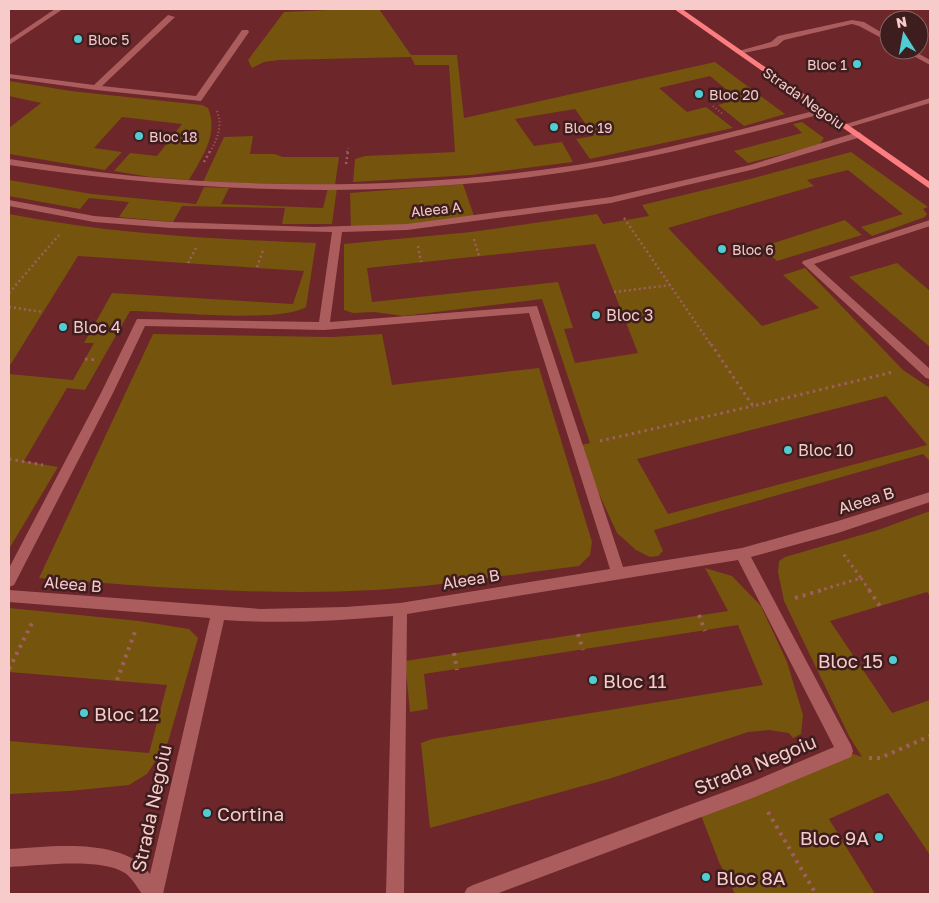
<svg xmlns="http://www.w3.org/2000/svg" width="939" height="903" font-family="'Golos Text',sans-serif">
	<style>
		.green { fill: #75540d; fill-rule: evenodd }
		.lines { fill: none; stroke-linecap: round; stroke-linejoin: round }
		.path-far3 { stroke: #9d5f61; stroke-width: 2; stroke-dasharray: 1 2.5; stroke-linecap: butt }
		.path-far2 { stroke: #9d5f61; stroke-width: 2.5; stroke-dasharray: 2 3; stroke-linecap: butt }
		.path-far1 { stroke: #9d5f61; stroke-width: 3; stroke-dasharray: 2.5 4; stroke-linecap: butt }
		.path { stroke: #9d5f61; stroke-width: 4; stroke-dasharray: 3 5; stroke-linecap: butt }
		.minor { fill: #ab5d5d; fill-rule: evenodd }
		.major { fill: #fd7e81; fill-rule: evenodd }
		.poi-dot { fill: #51ccd3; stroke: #3d1d1d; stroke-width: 2 }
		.labels { text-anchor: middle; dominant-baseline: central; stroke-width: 5; stroke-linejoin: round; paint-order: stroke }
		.far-poi-label { font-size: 14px; fill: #f7cbca; stroke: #3d1d1d; text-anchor: start }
		.far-street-label { font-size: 14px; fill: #f7cbca; stroke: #3d1d1d }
		.poi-label { font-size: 16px; fill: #f7cbca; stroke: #3d1d1d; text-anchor: start }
		.street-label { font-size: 16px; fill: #f7cbca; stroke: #3d1d1d }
		.near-poi-label { font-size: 19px; fill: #f7cbca; stroke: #3d1d1d; text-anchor: start }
		.near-street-label { font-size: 19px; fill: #f7cbca; stroke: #3d1d1d }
	</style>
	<rect width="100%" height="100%" fill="#6d262a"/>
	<g class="green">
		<path d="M351,9H379L411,55H457L464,118L715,62L785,114L744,126L718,105L738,99L710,76L659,88L687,112L706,107L733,128L590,159L576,139L594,136L575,109L515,119L534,146L562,142L573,162L471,175L353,182L355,159L365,156L455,152L449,65H415L411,57L279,60L264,62L252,68L248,60L284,12Z"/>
		<path d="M9,81L71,91L202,105L208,108C219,135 202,157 189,180L150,177L114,171L130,153L157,156L182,124L122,117L94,148L122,152L105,170L9,154V128L41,103L9,96Z"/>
		<path d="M802,122L824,138L819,145L748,163L734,151L802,133L793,124Z"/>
		<path d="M253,136L250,154H274L283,157H339L335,185L203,182L224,137Z"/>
		<path d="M851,152L928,207L923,209L927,214L925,217L872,236L861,227L903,214L848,170L807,180L814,186L668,228L762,326L819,308L783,275L805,268L903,370L930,388V461L923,454L654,530L663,551L658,556L650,557L636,550L617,533L577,446L590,443L542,299L403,316L374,312L353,313L344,310V244L471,232L597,214L603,224L649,216L642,205L750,179ZM595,244L638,353L575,363L564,329L573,328L558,282L372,302L367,268ZM886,396L927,445L668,514L637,459Z"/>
		<path d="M9,180L92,194L196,204L204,187L229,188L221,204L323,208L328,188H337L332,224H282L285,208L182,206L173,222L119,217L129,202L89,198L80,209L9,196Z"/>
		<path d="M463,184L475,219L351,229L350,193Z"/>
		<path d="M9,214C110,234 213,239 316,243L306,307C277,324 168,311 130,311L85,390L67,388L24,461L58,467L9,549V374L73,380L94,343H84L112,293L293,304L304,271L78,256L9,367Z"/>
		<path d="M845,220L862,235L777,261L761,247Z"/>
		<path d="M897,263L930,291V347L849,277Z"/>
		<path d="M153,334L333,337L382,334L392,385L539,368L592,542L590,555L579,566C512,574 444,586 376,590C263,596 151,587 39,578Z"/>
		<path d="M930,511V596L927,592L830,621L892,713L930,700V855L888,793L829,819L875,894H735L719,862L699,810L845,751L862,757L849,736L784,601L778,572L779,561L785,557L878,530Z"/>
		<path d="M705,568L732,576L761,606L787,662L803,715L801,734L793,738L789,733L769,730L748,732L612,778L430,828L421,743L432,739L763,685L738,625L424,674L428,709L410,712L405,661L728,611Z"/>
		<path d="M9,608L139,621L189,629L198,638L168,742L147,774L129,785L69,791L9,794V741L149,753L167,685L9,672Z"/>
	</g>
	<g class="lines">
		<g class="path-far3">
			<path d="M713,106L724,115"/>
			<path d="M210,152C217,139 223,126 217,111"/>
			<path d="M347,152L348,148"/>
		</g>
		<g class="path-far2">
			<path d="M204,162L210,151"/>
			<path d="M346,164L348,151"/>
			<path d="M624,218L711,345"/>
			<path d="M474,239L479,256"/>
			<path d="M418,246L421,262"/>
			<path d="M188,263L196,248"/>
			<path d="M257,267L264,248"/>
			<path d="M614,292L671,285"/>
			<path d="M9,293L59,235"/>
			<path d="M9,307L43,312"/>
		</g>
		<g class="path-far1">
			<path d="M711,344L753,406L893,372"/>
			<path d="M85,359L97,360"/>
			<path d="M600,441L753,406"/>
			<path d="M9,459L43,465"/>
			<path d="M861,578L870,591"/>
			<path d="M818,591L861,578L842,552"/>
		</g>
		<g class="path">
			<path d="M869,590L880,606"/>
			<path d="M795,598L822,590"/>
			<path d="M699,615L705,631"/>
			<path d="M578,634L583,650"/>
			<path d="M454,653L457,670"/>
			<path d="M9,669L32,623"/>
			<path d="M117,680L136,629"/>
			<path d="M869,758H880L930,736"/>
			<path d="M768,812L816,894"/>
		</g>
		<g class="minor">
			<path d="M55,9H63L9,45V40Z"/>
			<path d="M168,15L175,17L102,86L196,96L242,30H248L249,32L201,101L96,90L9,78V74L94,85Z"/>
			<path d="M852,20L864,22L889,37V42L859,26L852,24L784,40L777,46L739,54L735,52L771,42L778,36Z"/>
			<path d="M903,50H912L930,60V65Z"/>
			<path d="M930,98V103L847,128L840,126Z"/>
			<path d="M822,109H825V113C744,135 662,156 579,170C390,201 197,193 9,165V159C63,167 118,176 173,179C308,189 443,185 577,165C660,152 740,129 822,109Z"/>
			<path d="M858,132L861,133V137L755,169L611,203L407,230L342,232L330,322L537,306L623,567L742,548L838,521L930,492V502L838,533L751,557L851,745L853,751L851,757L755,797L496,894H464L467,888L473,885L754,781L834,747L738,560L407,614L404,894H386L393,616C336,621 280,624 224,620L163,894H142C137,887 132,878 125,873C99,857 39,866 9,867V849C50,847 122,836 150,874L210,618L9,602V590L261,609L345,607L400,603L610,569L529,313L324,330L145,326L113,393L14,585L9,587V568L101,393L137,319L319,322L332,232L171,228L94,222L9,206V200L94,216L171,222L314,227L407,224L611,197L750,165Z"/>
			<path d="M930,220V226L814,264L930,369V379L926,378L802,263L803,261Z"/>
		</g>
		<path class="major" d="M674,9H682L930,182V189Z"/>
	</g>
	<g class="poi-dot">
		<circle cx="78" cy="39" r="5"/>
		<circle cx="857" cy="64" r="5"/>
		<circle cx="699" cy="94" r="5"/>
		<circle cx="554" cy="127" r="5"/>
		<circle cx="139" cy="136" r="5"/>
		<circle cx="722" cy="249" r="5"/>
		<circle cx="596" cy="315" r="5"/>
		<circle cx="63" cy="327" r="5"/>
		<circle cx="788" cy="450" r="5"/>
		<circle cx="893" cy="660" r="5"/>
		<circle cx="593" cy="680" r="5"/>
		<circle cx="84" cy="713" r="5"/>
		<circle cx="207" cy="813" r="5"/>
		<circle cx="879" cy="837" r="5"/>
		<circle cx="706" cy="877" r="5"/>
	</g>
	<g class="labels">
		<g class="far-poi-label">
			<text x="88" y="39">Bloc 5</text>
			<text x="847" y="64" text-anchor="end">Bloc 1</text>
			<text x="709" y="94">Bloc 20</text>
			<text x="564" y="127">Bloc 19</text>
			<text x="149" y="136">Bloc 18</text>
			<text x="732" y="249">Bloc 6</text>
		</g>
		<g class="far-street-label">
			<text transform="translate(804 98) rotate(35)">Strada Negoiu</text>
			<text transform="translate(436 209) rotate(-6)">Aleea A</text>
		</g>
		<g class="poi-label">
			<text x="606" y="315">Bloc 3</text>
			<text x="73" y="327">Bloc 4</text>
			<text x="798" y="450">Bloc 10</text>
		</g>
		<g class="street-label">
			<text transform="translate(866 500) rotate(-17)">Aleea B</text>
			<text transform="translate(471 579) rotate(-9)">Aleea B</text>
			<text transform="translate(73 584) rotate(5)">Aleea B</text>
		</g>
		<g class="near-poi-label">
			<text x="883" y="660" text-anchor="end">Bloc 15</text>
			<text x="603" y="680">Bloc 11</text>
			<text x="94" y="713">Bloc 12</text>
			<text x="217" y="813">Cortina</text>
			<text x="869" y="837" text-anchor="end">Bloc 9A</text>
			<text x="716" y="877">Bloc 8A</text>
		</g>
		<g class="near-street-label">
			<text transform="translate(755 764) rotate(-22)">Strada Negoiu</text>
			<text transform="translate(151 808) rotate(-78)">Strada Negoiu</text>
		</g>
	</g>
	<rect width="939" height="903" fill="none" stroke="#f7cbca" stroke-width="20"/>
	<g transform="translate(904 35) rotate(349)"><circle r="24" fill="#3d1d1d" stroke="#876362"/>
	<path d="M0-4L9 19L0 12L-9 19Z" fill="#51ccd3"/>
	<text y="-8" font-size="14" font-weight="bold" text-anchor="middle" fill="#f7cbca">N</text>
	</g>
</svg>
